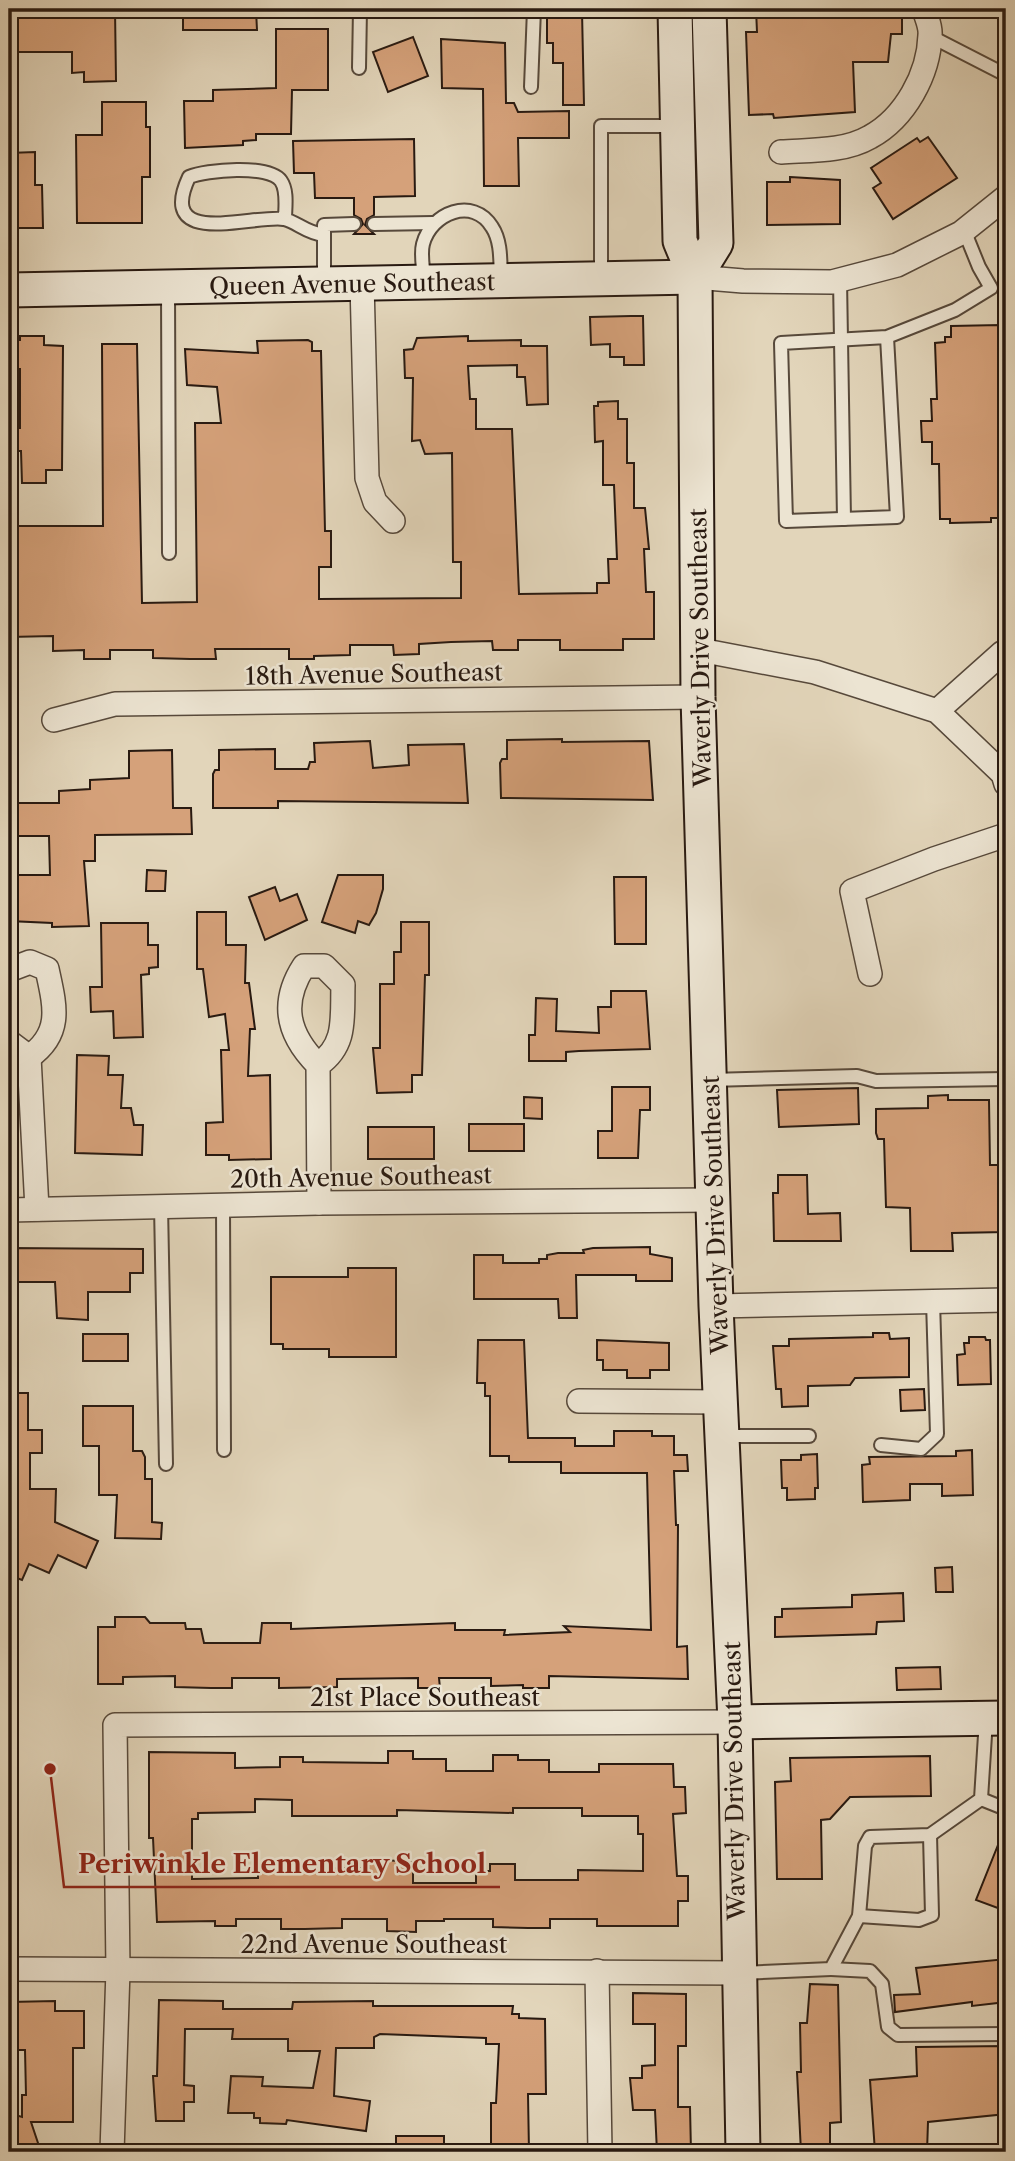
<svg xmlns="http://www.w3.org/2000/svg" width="1015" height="2161" font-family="'Libre Caslon Text',serif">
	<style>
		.building { fill: #d5a17a; stroke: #291a11; stroke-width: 2; fill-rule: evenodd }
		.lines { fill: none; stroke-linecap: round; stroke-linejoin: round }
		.lane-casing { stroke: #57493b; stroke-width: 16 }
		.street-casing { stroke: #57493b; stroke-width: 26 }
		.secondary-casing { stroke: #291a11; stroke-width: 37 }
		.lane { stroke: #ece4d2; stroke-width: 12 }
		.street { stroke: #ece4d2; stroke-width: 23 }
		.secondary { stroke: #ece4d2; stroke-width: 33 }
		.labels { text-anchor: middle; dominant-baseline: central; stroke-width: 5; stroke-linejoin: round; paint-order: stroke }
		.street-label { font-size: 24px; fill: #291a11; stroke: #ece4d2 }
		.leader { fill: none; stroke: #8f2418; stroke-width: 2.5 }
		.callout-dot { fill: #8f2418; stroke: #ece4d2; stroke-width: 2.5 }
		.callout-label { font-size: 26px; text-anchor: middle; font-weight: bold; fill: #8f2418; stroke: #ece4d2; stroke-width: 5; stroke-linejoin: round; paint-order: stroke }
	</style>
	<rect width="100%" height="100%" fill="#e2d5ba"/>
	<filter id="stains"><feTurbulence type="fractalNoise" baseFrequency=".00286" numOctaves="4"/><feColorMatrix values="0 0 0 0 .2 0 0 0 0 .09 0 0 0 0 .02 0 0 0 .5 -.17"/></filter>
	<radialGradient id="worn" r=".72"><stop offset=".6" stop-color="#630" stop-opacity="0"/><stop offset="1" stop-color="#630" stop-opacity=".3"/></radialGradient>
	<g class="building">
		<path d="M9,9H115L116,81L84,82V72L72,73V52H9Z"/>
		<path d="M183,9H253L256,10L257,30H183Z"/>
		<path d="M756,9H902V34H891L888,62H853L855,112L774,118L773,114L749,115L746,32H757Z"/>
		<path d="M547,11H582L584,105H563V63H553V43H547Z"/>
		<path d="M276,29H328V90H292L291,134H256V140L243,141V145L185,148L184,101H213V90L276,88Z"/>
		<path d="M413,37L428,76L388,92L373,52Z"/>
		<path d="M441,39L505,43L506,103H514L518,112L569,111V138H518L519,186H484L483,89L442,88Z"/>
		<path d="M102,102H146V127H150V177H142V223H77L76,135H102Z"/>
		<path d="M928,137L957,178L893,219L873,188L881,183L871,168L917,138L920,142Z"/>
		<path d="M414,139L415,196L374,197V215L367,219L365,225L374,234H354L363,224L361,219L354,215V198H315L314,173H294L293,141Z"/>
		<path d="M35,152V185H42L43,228H9V153Z"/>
		<path d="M790,177L840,180V224L767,225V182H790Z"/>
		<path d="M631,316H643L644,365H624V357H610V344L591,345L590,317Z"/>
		<path d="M1000,325L1001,379H1006L1003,518H991V522L950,523V519H940L939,464H932V442H922L921,421H932L931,399H937L935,343L945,342V337H951V326Z"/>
		<path d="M20,336H44V345L63,346L62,470H46V483H22L21,451H9V428H20V369H9V340H20Z"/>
		<path d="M468,336V341L521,340V346H547L548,404L527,405L525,377H517V365L468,366L470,399H476V429H512L519,594L597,593V583H609L608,559H617L614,485H603V441L595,442L594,406H598V402L618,401V419H627V463H634V508H645L649,549H644L646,592H654V639H623V650H560V640H518V650H493L492,641L451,642L419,644V654L394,655L393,645H350V655L314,656V659H289V649H215L216,659H190L153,658V650H110V659H84V650L53,651V636L9,637V526H103L102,344H137L142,603L197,602L195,423H221L217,387L187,385L185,349L258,353L257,341L308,340L312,342V351H321L325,531H331V567H319V599L461,598V562H453L452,453L425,454L420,440L412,441L413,378H405L404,350L413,349L417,338Z"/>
		<path d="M562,739V742L649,741L653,800L501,798L500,763L502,759H507V740Z"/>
		<path d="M370,741L373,768L409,765L408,745L464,744L468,803L278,801V808H213V774L215,770H219V750L275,749V769H308L310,762H315L314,743Z"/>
		<path d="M172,750L173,808H191L192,834L95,835V861H84L89,926L52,927V923L9,921V875H50L49,836H9V803H59V791L90,789V780L129,778V751Z"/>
		<path d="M147,870L166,871L165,891H146Z"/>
		<path d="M338,875H383V889L376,913L369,925L358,921L355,933L322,922Z"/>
		<path d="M614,877H646V944H615Z"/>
		<path d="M275,887L280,901L297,894L307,920L265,940L249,897Z"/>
		<path d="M197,912H226V945H246L245,983H249L255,1029H250L248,1076L270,1075L271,1159L229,1160V1155H206V1123L223,1122L221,1050H229L225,1014L209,1017L203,969H197Z"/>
		<path d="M401,922H429V975H425L422,1075H412V1092L377,1093L373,1048H380V984H394V952H401Z"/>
		<path d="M101,923H148V945H158V967L149,968V974L141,975L143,1037L114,1038L113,1011L91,1012L90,987H102Z"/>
		<path d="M611,991H646L650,1049L579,1051L566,1052V1061H529V1035H535L536,998L557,999L556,1031L599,1033L598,1007H611Z"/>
		<path d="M77,1055L109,1056L108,1075H123L121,1108H131L134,1125H143L142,1155L75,1153Z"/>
		<path d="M612,1087H650V1110H640L638,1158H598V1131H612Z"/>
		<path d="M858,1088L859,1124L779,1127L777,1090Z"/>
		<path d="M948,1095V1100H989L990,1165H1006V1232L952,1233L953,1251H911L910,1208L886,1207L884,1139H878L876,1133V1109L928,1108V1096Z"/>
		<path d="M524,1097L542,1098V1119L524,1118Z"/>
		<rect x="469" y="1124" width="55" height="27"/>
		<rect x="368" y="1127" width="66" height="32"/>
		<path d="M778,1175H807L808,1214L840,1213L841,1241H774L773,1193H778Z"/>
		<path d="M650,1247V1254L672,1258V1281H636V1275H576L577,1318H559L558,1299H474V1255H503V1263H539V1259H547V1255L558,1253H584L583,1250L593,1248Z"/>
		<path d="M9,1248L143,1249V1273H130V1292H88V1320L57,1318L55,1282H9Z"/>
		<path d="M348,1268H396V1357H329V1349H283V1344H271V1277H348Z"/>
		<path d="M873,1333H889L890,1339L909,1338V1377L855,1378L850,1385L808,1386V1406L782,1407L781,1389H776L773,1346H789V1339L873,1337Z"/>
		<rect x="83" y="1334" width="45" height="27"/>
		<path d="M969,1337H985L986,1340H990L991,1384L958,1385L957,1355L965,1354L964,1343H969Z"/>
		<path d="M478,1340H524L528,1438H575V1446H614V1431H652V1436H674V1455H687L688,1471H674L676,1525H678L677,1647L687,1646L688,1679L549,1676V1688H523V1685L491,1686V1678H439L440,1688H418V1678L337,1679V1687L279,1688V1678H232V1688H211L175,1687V1676L123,1677V1684H98V1627H115V1617H145L150,1623H185L186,1629H201L204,1643H260L262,1623H291V1629L455,1623V1630H505L504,1635L570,1632L564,1626L651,1630L647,1473H561V1462H509V1456H490V1396H485V1383H477Z"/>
		<path d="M597,1340L669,1343V1370H650V1378H627V1370H603V1360H597Z"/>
		<path d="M924,1389L925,1410L901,1411L900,1390Z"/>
		<path d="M9,1393H28V1430H42V1453H30V1489H56L55,1522L98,1541L86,1568L58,1555L49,1573L29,1564L22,1580L9,1575Z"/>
		<path d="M83,1406H133V1451H142L145,1457V1479H152V1522L162,1523L161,1539L115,1538L117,1495H99V1446H83Z"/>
		<path d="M972,1450L973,1495L942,1496V1484H910V1500L863,1502L862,1465L870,1464L869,1457L956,1456V1451Z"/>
		<path d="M817,1454L818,1488H815V1499L787,1500V1488H782L781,1460H801V1455Z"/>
		<path d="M952,1567L953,1592H936L935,1568Z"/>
		<path d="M903,1593L904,1621L877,1622L876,1634L775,1637V1617H782V1609L852,1607V1595Z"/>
		<path d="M940,1667L941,1689L897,1690L896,1668Z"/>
		<path d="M388,1751H413V1759H446V1771H493V1755H518V1760H549V1772H599V1764H673L674,1787H685L686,1813L673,1814L677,1876H688V1901H678V1926H597V1919H550V1928H528L493,1927V1919H444V1921H416V1932L387,1931V1919H342V1928L305,1929H281V1919H236V1926H215V1921L157,1922L153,1838H149V1752L235,1753V1768L280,1767V1757H303V1762L388,1763ZM255,1799L292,1800V1816H397V1810L513,1813V1808H582V1816H638V1834H643V1871L578,1870V1880H515V1864H490V1871H476V1883H413V1862L369,1859V1868L258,1869V1878L192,1879V1819H198V1813L255,1812Z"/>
		<path d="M930,1756L931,1796L850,1797L830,1819L821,1820L822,1879H777L775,1782L791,1781L790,1758Z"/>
		<path d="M1006,1825V1911L976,1900Z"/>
		<path d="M1006,1959V2002L972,2006V2002L895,2012L894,1995L920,1994L916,1968Z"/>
		<path d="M810,1984L838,1985L841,2122L830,2123V2152H801L797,2072H801L800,2023H807Z"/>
		<path d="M633,1993L686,1994V2046H678V2107H690L691,2152H657L655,2110H633L630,2078H642V2066L655,2065V2024H633Z"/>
		<path d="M159,2000L223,2001V2009H292L293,2002L373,2001V2006H513L512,2014H519V2018L545,2019L546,2094H528L529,2152H491V2103H496L499,2044H486V2038L380,2034L374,2037V2048H336L334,2096L370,2101L366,2131L287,2120L286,2124L260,2123V2118H254V2113H228L231,2076L263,2077L262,2086L313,2088L320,2051H288V2039H232L233,2029H185L184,2085L194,2086V2102H184V2121H156L153,2076H157Z"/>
		<path d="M55,2001V2011H84V2048H73V2122H31L41,2152H9V2113L22,2117V2095H26L25,2050H9V2002Z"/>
		<path d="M1006,2046V2114L928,2122L927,2152H875L870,2080L917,2076L916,2047Z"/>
		<rect x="396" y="2136" width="48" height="16"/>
	</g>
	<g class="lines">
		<defs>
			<g id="lane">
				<path d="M930,36L1006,75"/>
				<path d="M359,68L360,9"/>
				<path d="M531,87L534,9"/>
				<path d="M285,219C285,208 288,191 281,181C269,164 206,170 189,177C155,250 254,214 284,219C297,222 306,233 324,235"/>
				<path d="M374,224L433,223"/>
				<path d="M601,276V126H678"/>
				<path d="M840,280L844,519"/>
				<path d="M424,282C424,271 420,255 423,244C431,213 473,196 492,227C502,242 500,263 501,280"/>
				<path d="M324,284V225L354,224"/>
				<path d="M168,288L169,553"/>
				<path d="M887,337L897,517L786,521L781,343L887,337L955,310L991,288L979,267L964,230"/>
				<path d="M711,1080L857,1076L876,1081L1006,1079"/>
				<path d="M223,1205L224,1450"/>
				<path d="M161,1206L166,1464"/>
				<path d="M723,1436H809"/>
				<path d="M881,1445L921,1449L937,1434L933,1301"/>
				<path d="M981,1799L1006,1809"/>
				<path d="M859,1916L919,1920L932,1915L930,1835"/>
				<path d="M831,1969L870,1971L882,1984L888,2027L898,2035L1006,2034"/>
				<path d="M742,1973L831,1969L859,1916L865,1846L870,1837L930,1835L981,1799L986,1719"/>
			</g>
			<g id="street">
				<path d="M781,152C810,150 844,152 870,137C905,118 929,74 930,35C931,26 926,17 924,9"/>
				<path d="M695,277L743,281L832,282L897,265L961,233L1006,197"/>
				<path d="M362,283L367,478L375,502L393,521"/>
				<path d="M700,650L815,672L937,711L1003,774L1006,784"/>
				<path d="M937,711L1002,653H1006"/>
				<path d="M54,720L115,704L698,697"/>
				<path d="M9,970L30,962L47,969C55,1006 63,1033 29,1057"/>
				<path d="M870,974L852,891L934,859L1006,835"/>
				<path d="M9,1042L29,1057"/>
				<path d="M29,1057L37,1209"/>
				<path d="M318,1065C347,1045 342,1018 343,985L324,966H304C280,1003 287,1034 318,1065L319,1203"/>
				<path d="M9,1210L319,1203L714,1200"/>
				<path d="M716,1306L1006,1300"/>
				<path d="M579,1401L722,1402"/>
				<path d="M9,1969L738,1973"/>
				<path d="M597,1971L600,2152"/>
				<path d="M112,2152L118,1970L115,1725L735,1722"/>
			</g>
			<g id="secondary">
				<path d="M675,9L680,241L695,277L698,697L716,1306L735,1722L743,2152"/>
				<path d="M695,277L716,243L709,9"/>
				<path d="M9,290L695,277"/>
				<path d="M735,1722L1006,1718"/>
			</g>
		</defs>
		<use href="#lane" class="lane-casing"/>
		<use href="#street" class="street-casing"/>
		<use href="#secondary" class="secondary-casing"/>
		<use href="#lane" class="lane"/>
		<use href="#street" class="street"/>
		<use href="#secondary" class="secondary"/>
	</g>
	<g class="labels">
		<g class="street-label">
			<text transform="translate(352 284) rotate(-1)">Queen Avenue Southeast</text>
			<text transform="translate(700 648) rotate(-91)">Waverly Drive Southeast</text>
			<text transform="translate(374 674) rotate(-1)">18th Avenue Southeast</text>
			<text transform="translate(361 1177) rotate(-1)">20th Avenue Southeast</text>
			<text transform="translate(715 1215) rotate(-92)">Waverly Drive Southeast</text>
			<text x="425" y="1697">21st Place Southeast</text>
			<text transform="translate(734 1781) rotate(-91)">Waverly Drive Southeast</text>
			<text x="374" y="1944">22nd Avenue Southeast</text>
		</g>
	</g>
	<path class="leader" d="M50 1769L64 1887H500"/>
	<circle class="callout-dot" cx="50" cy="1769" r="7"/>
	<g class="callout-label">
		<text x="282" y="1873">Periwinkle Elementary School</text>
	</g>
	<rect width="1015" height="2161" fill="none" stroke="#e2d5ba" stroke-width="35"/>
	<rect x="10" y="10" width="994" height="2140" fill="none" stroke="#291a11" stroke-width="3.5"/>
	<rect x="18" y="18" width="980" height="2126" fill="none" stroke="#291a11" stroke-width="2"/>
	<rect width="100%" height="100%" filter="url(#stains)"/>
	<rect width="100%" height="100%" fill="url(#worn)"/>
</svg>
